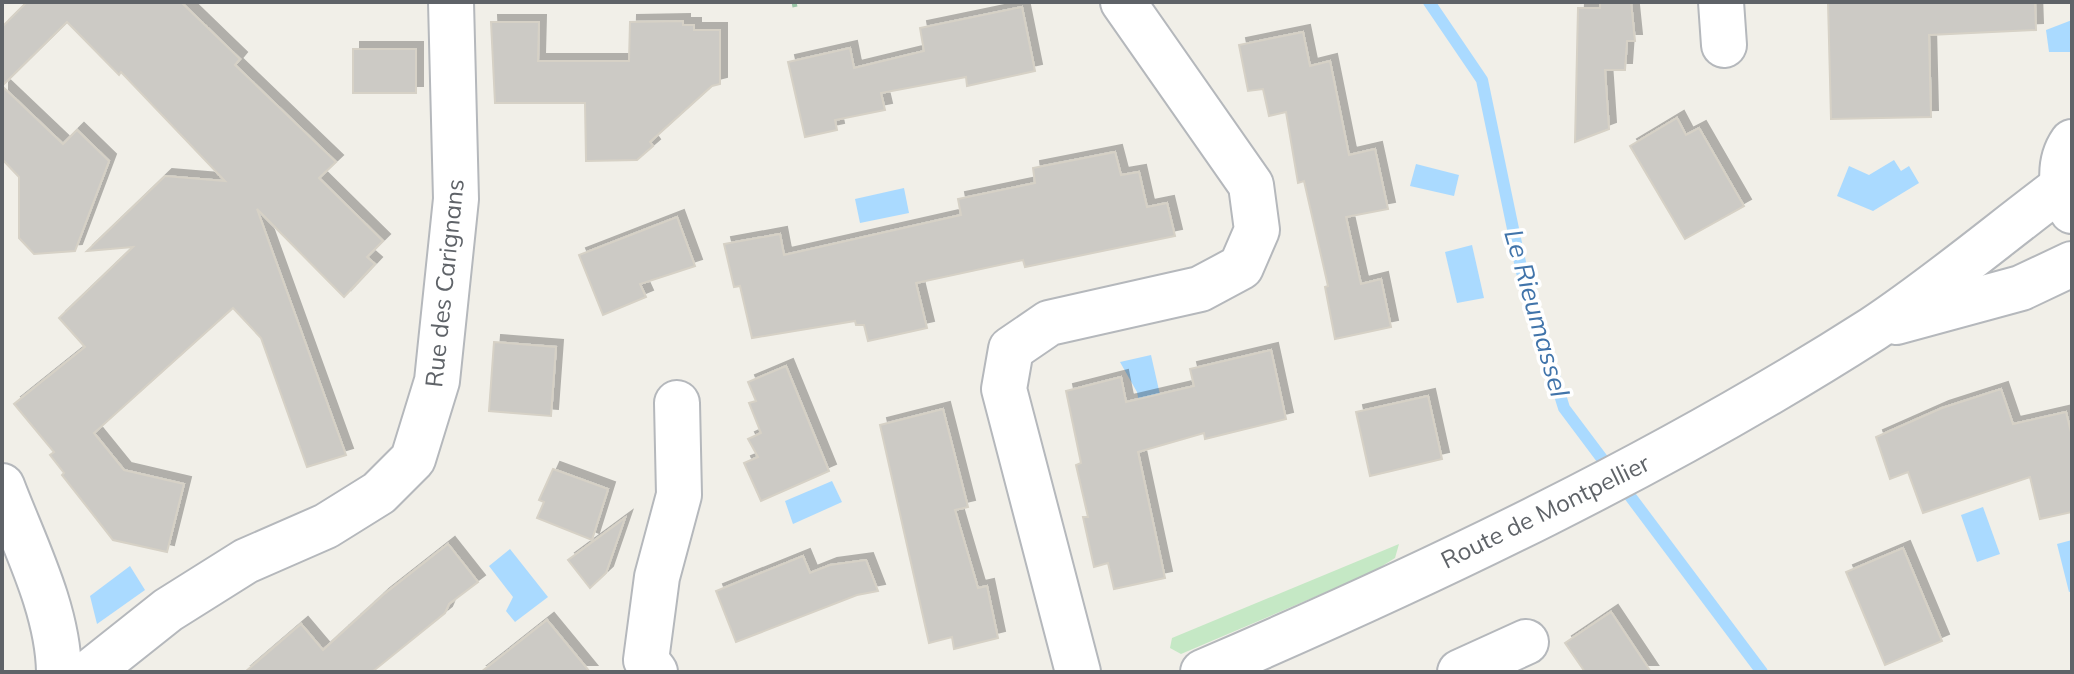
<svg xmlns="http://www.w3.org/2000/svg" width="2074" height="674" font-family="Mulish,sans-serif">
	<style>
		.green { fill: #c5e8c5 }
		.water { fill: #aadaff }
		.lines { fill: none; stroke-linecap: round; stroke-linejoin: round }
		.stream { stroke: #aadaff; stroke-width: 12 }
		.building { fill: #cccac5; stroke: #d6d1c6; stroke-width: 2; filter: url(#shadow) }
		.minor-casing { stroke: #b5b8bc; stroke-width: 48 }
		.path { stroke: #9cc7a9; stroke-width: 5; stroke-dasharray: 8 4; stroke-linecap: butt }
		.minor { stroke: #fff; stroke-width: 44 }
		.labels { text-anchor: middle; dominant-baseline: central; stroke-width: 7; stroke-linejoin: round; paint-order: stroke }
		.street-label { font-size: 24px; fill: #5f6368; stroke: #fff }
		.water-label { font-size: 26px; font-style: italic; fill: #4174aa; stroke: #fff }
	</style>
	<defs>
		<filter id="shadow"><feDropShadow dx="7" dy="-7" stdDeviation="0" flood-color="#0004"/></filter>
	</defs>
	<rect width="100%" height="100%" fill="#f1efe8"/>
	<path class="green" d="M1399,544L1395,558L1371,573L1181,654L1170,648L1172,638Z"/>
	<g class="water">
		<path d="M2072,20V52H2049L2046,30Z"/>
		<path d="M1894,160L1901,171L1909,166L1919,183L1873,211L1837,196L1849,166L1869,175Z"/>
		<path d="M1416,164L1459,175L1454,196L1410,186Z"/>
		<path d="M904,188L909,213L860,223L855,199Z"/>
		<path d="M1472,245L1484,298L1457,303L1445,252Z"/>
		<path d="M1151,355L1163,408L1141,413L1137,392L1120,362Z"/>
		<path d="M832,481L842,502L793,524L785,501Z"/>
		<path d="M1983,507L2000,554L1977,562L1961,515Z"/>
		<path d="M2072,540V591L2069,592L2057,544Z"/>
		<path d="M510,549L548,597L515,622L506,611L513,597L489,566Z"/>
		<path d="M130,566L145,590L97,624L90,596Z"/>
	</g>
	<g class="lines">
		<path class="stream" d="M1429,2L1482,80L1522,272L1564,408L1762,672"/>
	</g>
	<g class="building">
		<path d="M27,2H181L240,59L235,65L336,162L319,178L383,241L367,257L375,264L344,297L257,209L346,455L307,467L261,338L233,308L94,433L124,470L184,484L167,552L113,540L62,475L64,473L50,455L54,452L14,404L85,347L59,318L133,247L87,251L165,176L225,181L121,72L119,75L67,22L2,86L63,144L77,130L109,161L75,251L34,254L19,238V177L2,159V27Z"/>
		<path d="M1600,2H1631L1635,41H1627L1625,70H1605L1609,129L1575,142L1578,8H1600Z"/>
		<path d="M1828,2H2035L2036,30L1929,35L1931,117L1831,119Z"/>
		<path d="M1022,7L1035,71L967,86L966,77L881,93L885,110L835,120L837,130L805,137L788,62L850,48L854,68L924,51L920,28Z"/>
		<path d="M683,21V25H694V30H720V84L712,86L650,142L653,146L637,160L586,161L585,103H495L491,22H539L538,61H629L630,22Z"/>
		<path d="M1303,32L1310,66L1330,61L1349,155L1375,149L1388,209L1346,217L1361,284L1381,279L1391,327L1335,339L1325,287L1328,286L1304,181L1298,183L1286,112L1269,116L1263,89L1248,91L1239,45Z"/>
		<rect x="353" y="49" width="63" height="44"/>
		<path d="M1677,118L1686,135L1699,128L1744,206L1685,239L1630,146Z"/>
		<path d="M1115,152L1121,175L1139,172L1147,207L1167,203L1175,236L1025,267L1023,260L916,283L927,328L868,341L864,325H856L855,321L752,338L740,286L734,287L724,244L780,234L784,255L961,215L958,199L1035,183L1033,168Z"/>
		<path d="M677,217L695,266L640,284L646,297L603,315L579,255Z"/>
		<path d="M494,342L556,347L551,416L489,411Z"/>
		<path d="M1271,350L1286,419L1205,439L1204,433L1138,452L1165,578L1114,589L1108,563L1094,567L1083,517H1088L1076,465L1081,463L1066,391L1121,377L1126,402L1194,386L1190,369Z"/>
		<path d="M786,366L829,471L761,501L744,463L758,457L748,439L761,433L749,403L756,401L748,382Z"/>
		<path d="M2001,389L2013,424L2066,412L2072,436V512L2040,519L2030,477L1923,513L1908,472L1890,479L1876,437L1942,408Z"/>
		<path d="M1428,396L1442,459L1370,476L1356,412Z"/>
		<path d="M943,409L968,507L955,510L978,588L987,586L998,638L954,649L952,637L929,643L880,425Z"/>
		<path d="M553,469L608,489L592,540L537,518L544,502L539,500Z"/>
		<path d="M625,518L606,573L590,588L568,560Z"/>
		<path d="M448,544L478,582L449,604L445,613L372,672H245L301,624L323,650L383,595Z"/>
		<path d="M1903,548L1942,641L1885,665L1846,572Z"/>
		<path d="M803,556L810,573L830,565L866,560L878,591L857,595L736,642L716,591Z"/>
		<path d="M1611,612L1651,672H1585L1565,643Z"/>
		<path d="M547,620L590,672H481Z"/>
	</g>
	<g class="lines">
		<defs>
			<g id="minor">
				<path d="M1721,2L1724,45"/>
				<path d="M2072,142C2058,162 2060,190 2072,211"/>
				<path d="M1896,322L2021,288L2072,264"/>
				<path d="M2,486C24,544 58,609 59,672"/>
				<path d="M90,672L168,610L246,561L326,526L379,493L413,459L437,381L456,199L451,2"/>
				<path d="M655,672L646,660L657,577L679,495L677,403"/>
				<path d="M1078,672L1004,389L1011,349L1049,323L1200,289L1241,267L1257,230L1251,185L1123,2"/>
				<path d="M1203,672C1433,573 1662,464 1873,329C1938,286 1999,234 2062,187"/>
				<path d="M1460,672L1526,642"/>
			</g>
		</defs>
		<use href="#minor" class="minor-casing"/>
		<path class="path" d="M794,2L795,7"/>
		<use href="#minor" class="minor"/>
	</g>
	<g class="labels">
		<g class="street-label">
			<text transform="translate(444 283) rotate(-84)">Rue des Carignans</text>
			<text transform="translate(1545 511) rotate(-26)">Route de Montpellier</text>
		</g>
		<g class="water-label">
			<text transform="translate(1537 313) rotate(74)">Le Rieumassel</text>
		</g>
	</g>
	<rect width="2074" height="674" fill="none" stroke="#5f6368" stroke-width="8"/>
</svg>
